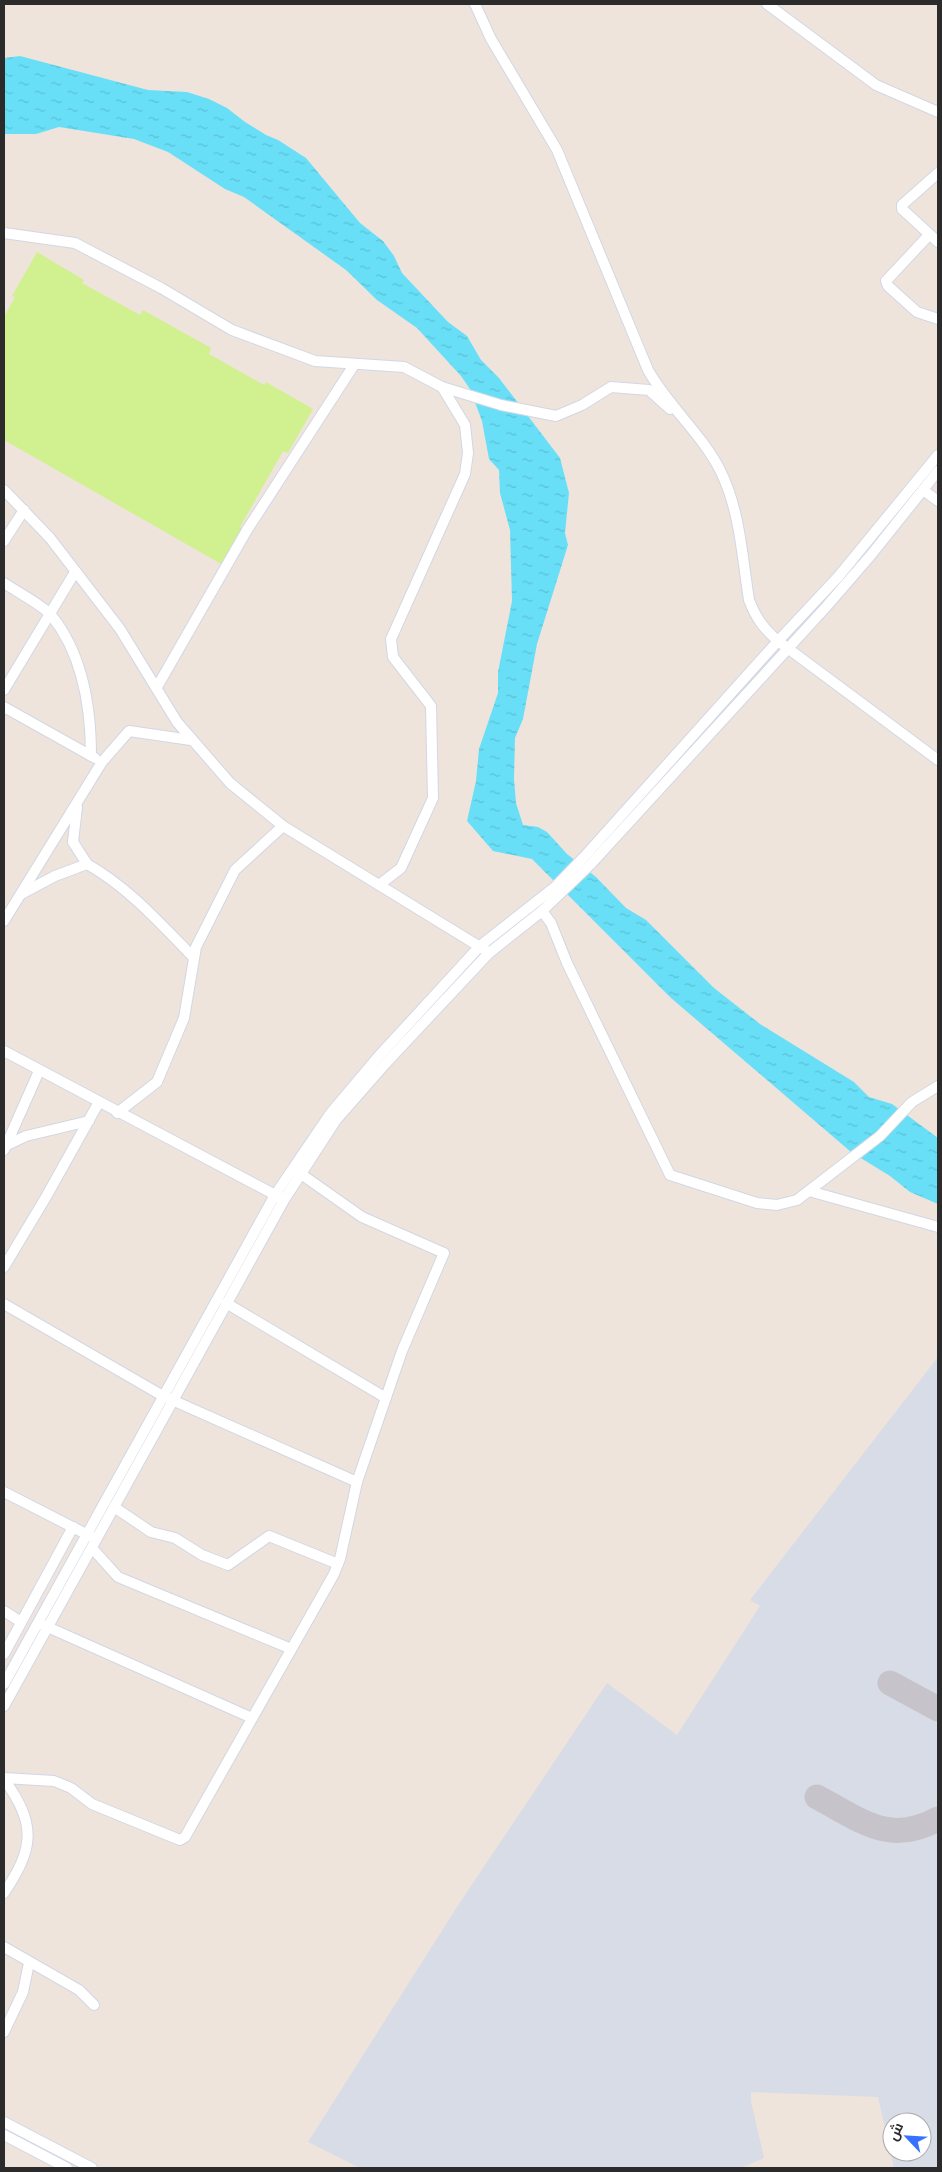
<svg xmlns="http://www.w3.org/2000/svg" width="942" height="2172" font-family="Arial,Cairo,sans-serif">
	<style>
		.airport { fill: #d8dce6; fill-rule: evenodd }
		.pitch { fill: #d1f090 }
		.water { fill: url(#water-ripples) }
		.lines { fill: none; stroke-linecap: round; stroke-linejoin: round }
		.taxiway { stroke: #c6c4ca; stroke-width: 25 }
		.minor-casing { stroke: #d1d7e5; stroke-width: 12 }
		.minor { stroke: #fff; stroke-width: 10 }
	</style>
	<defs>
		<pattern id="water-ripples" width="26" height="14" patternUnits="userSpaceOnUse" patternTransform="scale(1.25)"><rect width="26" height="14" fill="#68dff7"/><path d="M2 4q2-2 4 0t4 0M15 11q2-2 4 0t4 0" fill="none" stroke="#5ac0d4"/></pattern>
	</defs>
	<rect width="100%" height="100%" fill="#eee4dc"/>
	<path class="airport" d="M938,1357V2168H894L878,2097L751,2092V2101L764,2158L741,2168H360L308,2142L455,1910L607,1683L677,1735L760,1606L750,1600ZM892,2122H922V2152H892Z"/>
	<path class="pitch" d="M37,252L84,280L82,283L140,315L143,310L211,348L209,354L264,385L266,382L313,409L288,453L283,451L240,527L243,529L223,565L4,440V317L15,297L12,296Z"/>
	<path class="water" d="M20,56L148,90L187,92L209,99L227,108L245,122L266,135L278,140L306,158L360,223L383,241L394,256L402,273L448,322L467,336L481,360L499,378L560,458L569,493L565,533L568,545L537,644L523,719L515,738L514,779L516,803L523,825L538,827L547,832L567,854L596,877L626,908L646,920L714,988L760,1024L854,1082L869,1097L892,1104L938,1138V1204L910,1192L890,1176L851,1152L671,998L532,859L493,851L467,821L476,781L479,749L498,693V672L512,601L510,530L500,493L499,470L489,459L482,421L470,389L461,376L417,328L377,300L346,270L244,197L225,189L168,152L134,139L59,127L36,134H4V58Z"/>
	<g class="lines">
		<g class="taxiway">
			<path d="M890,1683L938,1709"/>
			<path d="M817,1797C861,1820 889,1846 938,1819"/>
		</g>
		<defs>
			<g id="minor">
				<path d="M475,4L491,39L557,150L648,370C668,406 701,433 720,470C740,510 742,556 749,600C756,618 763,628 778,641L938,760"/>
				<path d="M767,4L876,85L938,112"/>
				<path d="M938,173L902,205V209L938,242"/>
				<path d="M4,233L75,243L161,288L232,330L315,361L404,367L442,387L465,425L468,453L465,474L391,639L393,657L431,706L433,798L401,868L379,885"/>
				<path d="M929,235L886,281L888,286L917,312L938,319"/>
				<path d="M442,387L501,405L556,416L582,405L611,387L649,390L670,409"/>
				<path d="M4,490L50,538L120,629L177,722L230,783L283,826L485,950"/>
				<path d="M923,490L938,501"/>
				<path d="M4,541L24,510"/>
				<path d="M4,583C17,592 41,604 51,615C83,654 91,707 91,756"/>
				<path d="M157,687L247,530L354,365"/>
				<path d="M4,690L75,572"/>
				<path d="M4,707L95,758"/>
				<path d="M77,807L73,842L87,864"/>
				<path d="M21,894L55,876L87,864C128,887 161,924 194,958"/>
				<path d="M542,911L551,923L567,963L670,1175L757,1203L777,1205L797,1200L880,1136L912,1102L938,1086"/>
				<path d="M4,921L102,762L129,731L191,740"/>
				<path d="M4,1051L281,1198"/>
				<path d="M117,1113L157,1082L184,1018L196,947L235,870L283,826"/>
				<path d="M7,1145L26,1136L89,1121"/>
				<path d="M4,1150L39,1071"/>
				<path d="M809,1191L938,1227"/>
				<path d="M4,1267L46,1197L99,1102"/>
				<path d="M226,1303L386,1398"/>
				<path d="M4,1304L163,1396L357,1482"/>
				<path d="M4,1492L92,1537"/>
				<path d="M114,1507L151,1532L175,1538L202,1555L228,1565L269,1536L338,1564"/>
				<path d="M92,1548L118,1577L289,1648"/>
				<path d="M4,1611L21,1622"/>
				<path d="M43,1625L252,1718"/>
				<path d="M4,1654L73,1527"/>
				<path d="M4,1684L275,1195L330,1114L378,1057L480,946L555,887L584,857L778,641L838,577L938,455"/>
				<path d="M4,1706L284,1200L336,1120L386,1063L489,953L542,911L591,864L826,607L871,555L938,471"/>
				<path d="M4,1778L54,1781L71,1788L92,1804L175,1838L180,1840L185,1837L334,1574L340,1559L357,1482L402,1351L444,1253L362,1217L301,1174"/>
				<path d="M4,1779C36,1824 35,1847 4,1893"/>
				<path d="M4,1947L79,1990L94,2005"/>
				<path d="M4,2032L23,1992L29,1963"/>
				<path d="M4,2122L92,2168"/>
				<path d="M4,2135L67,2168"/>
			</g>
		</defs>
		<use href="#minor" class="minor-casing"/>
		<use href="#minor" class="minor"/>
	</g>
	<rect width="942" height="2172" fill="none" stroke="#2b2b2b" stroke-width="10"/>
	<g transform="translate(907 2137) rotate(295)"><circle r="24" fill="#ffffff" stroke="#aaaaaa"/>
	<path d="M0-4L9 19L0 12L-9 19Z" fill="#3871ff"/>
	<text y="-8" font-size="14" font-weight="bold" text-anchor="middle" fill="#2b2b2b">ش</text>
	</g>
</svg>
